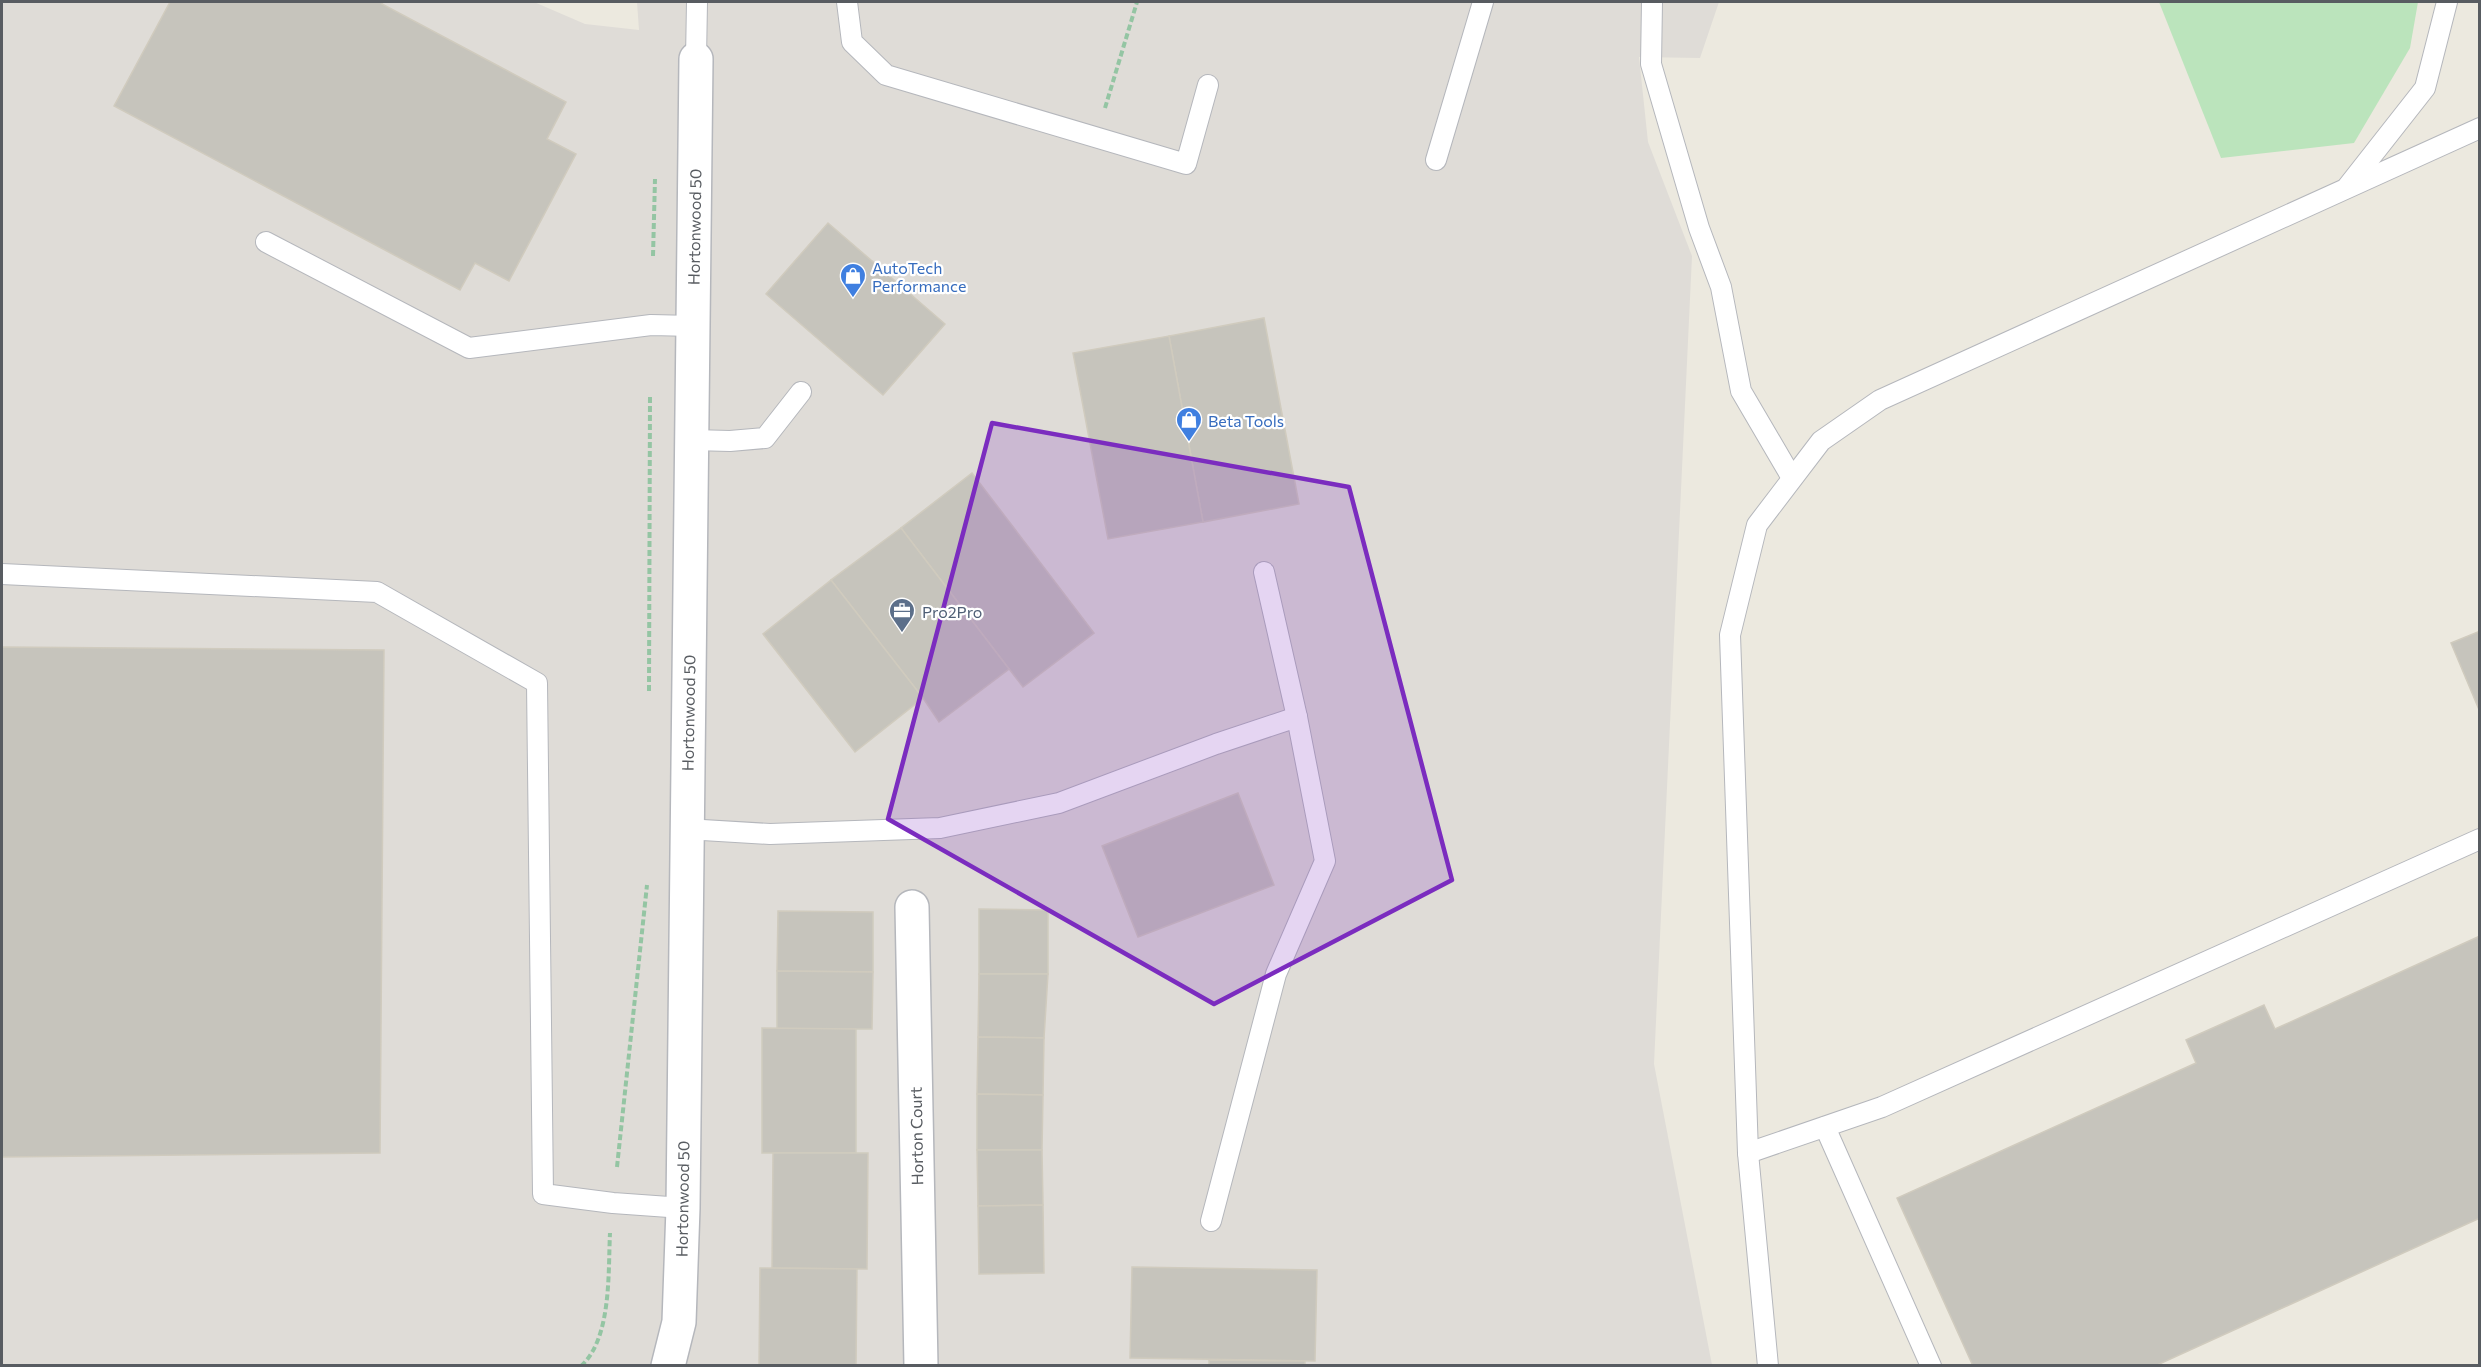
<svg xmlns="http://www.w3.org/2000/svg" width="2481" height="1367" font-family="Commissioner,sans-serif">
	<style>
		.industrial { fill: #dfdcd7 }
		.green { fill: #bbe4bc }
		.building { fill: #c6c4bc; stroke: #d0cbbe; stroke-width: 1.5 }
		.lines { fill: none; stroke-linecap: round; stroke-linejoin: round }
		.lane-casing { stroke: #b5b7bc; stroke-width: 22 }
		.street-casing { stroke: #b5b7bc; stroke-width: 36 }
		.path { stroke: #94c5a3; stroke-width: 4; stroke-dasharray: 6 3; stroke-linecap: butt }
		.lane { stroke: #fff; stroke-width: 20 }
		.street { stroke: #fff; stroke-width: 33 }
		.marked { fill: #7b2cbf; fill-opacity: 0.2; stroke: #7b2cbf; stroke-width: 4.5; stroke-linejoin: round }
		.labels { text-anchor: middle; dominant-baseline: central; stroke-width: 4.5; stroke-linejoin: round; paint-order: stroke }
		.street-label { font-size: 16px; fill: #585c61; stroke: #fff }
		.shop-label { font-size: 16px; fill: #366cbe; stroke: #fff; text-anchor: start }
		.service-label { font-size: 16px; fill: #4e5e75; stroke: #fff; text-anchor: start }
	</style>
	<rect width="100%" height="100%" fill="#ece9df"/>
	<path class="industrial" d="M2,2H534L585,24L639,30L637,2H1719L1700,58L1639,57L1648,142L1692,256L1654,1064L1712,1365L2,1366Z"/>
	<path class="green" d="M2159,2H2418L2410,48L2354,143L2221,158Z"/>
	<g class="building">
		<path d="M170,2H383L382,4L566,102L547,139L576,154L509,281L475,263L460,290L114,106Z"/>
		<path d="M828,223L945,324L883,395L766,294Z"/>
		<path d="M1264,318L1299,504L1203,522L1169,336Z"/>
		<path d="M1169,336L1203,522L1108,539L1073,353Z"/>
		<path d="M972,473L1094,633L1023,687L901,528Z"/>
		<path d="M901,528L1009,669L939,722L923,698L831,580Z"/>
		<path d="M831,580L923,698L855,752L763,634Z"/>
		<path d="M2480,631V712L2451,643Z"/>
		<path d="M2,647L384,650L380,1153L2,1157Z"/>
		<path d="M1238,793L1274,885L1138,937L1102,846Z"/>
		<path d="M979,909L1048,910V974H979Z"/>
		<path d="M778,911L873,912V972L777,971Z"/>
		<path d="M2480,936V1218L2155,1366H1973L1897,1198L2196,1063L2186,1040L2264,1005L2275,1029Z"/>
		<path d="M777,971L873,972L872,1029H777Z"/>
		<path d="M979,974H1048L1044,1038L978,1037Z"/>
		<path d="M762,1028L856,1029V1153H762Z"/>
		<path d="M978,1037L1044,1038L1043,1095L977,1094Z"/>
		<path d="M977,1094L1043,1095L1042,1150H977Z"/>
		<path d="M977,1150H1042L1043,1205L978,1206Z"/>
		<path d="M773,1153H868L867,1269L772,1268Z"/>
		<path d="M1043,1205L1044,1273L979,1274L978,1206Z"/>
		<path d="M1132,1267L1317,1270L1315,1361L1130,1358Z"/>
		<path d="M760,1268L857,1269L856,1366H759Z"/>
		<path d="M1209,1360L1305,1361V1366H1209Z"/>
	</g>
	<g class="lines">
		<defs>
			<g id="lane">
				<path d="M847,2L852,42L886,75L1186,164L1208,85"/>
				<path d="M1652,2L1651,64L1699,228L1721,287L1741,391L1792,478"/>
				<path d="M696,59L697,2"/>
				<path d="M1436,160L1483,2"/>
				<path d="M2348,186L2425,88L2447,2"/>
				<path d="M266,242L469,348L651,325L693,326"/>
				<path d="M692,440L730,441L765,438L801,392"/>
				<path d="M2,574L377,592L537,683L543,1194L613,1203L683,1208"/>
				<path d="M686,829L770,834L940,828L1059,803L1216,744L1297,717"/>
				<path d="M1825,1127L1931,1366"/>
				<path d="M1748,1153L1882,1107L2480,839"/>
				<path d="M1211,1221L1276,974L1325,861L1297,717L1264,572"/>
				<path d="M1768,1366L1748,1153L1730,635L1757,525L1821,441L1880,400L2480,128"/>
			</g>
			<g id="street">
				<path d="M912,907L921,1366"/>
				<path d="M668,1366L679,1322L683,1208L696,59"/>
			</g>
		</defs>
		<use href="#lane" class="lane-casing"/>
		<use href="#street" class="street-casing"/>
		<g class="path">
			<path d="M1105,108L1137,2"/>
			<path d="M653,256L655,179"/>
			<path d="M649,691L650,396"/>
			<path d="M617,1167L647,885"/>
			<path d="M581,1366C612,1338 608,1272 610,1233"/>
		</g>
		<use href="#lane" class="lane"/>
		<use href="#street" class="street"/>
	</g>
	<path class="marked" d="M992,423L1349,487L1452,880L1214,1004L888,819Z"/>
	<defs>
		<symbol id="shop-pin" viewBox="-11 -11 22 30"><path d="M0 17L-7.5 6A9.5 9.5 0 1 1 7.5 6Z" fill="#3f7fe0" stroke="#fff"/><path d="M-5-2.5h2.3a2.7 3.5 0 0 1 5.4 0H5L5.5 6h-11ZM-1.5-2.5h3a1.5 2.3 0 0 0-3 0Z" fill="#fff"/></symbol>
		<symbol id="office-pin" viewBox="-11 -11 22 30"><path d="M0 17L-7.5 6A9.5 9.5 0 1 1 7.5 6Z" fill="#5c6f8a" stroke="#fff"/><path d="M-6-3h4V-5.5h4V-3h4V5H-6ZM-1-4.5V-3h2v-1.5ZM-6 0V1H6V0Z" fill="#fff"/></symbol>
	</defs>
	<g fill-rule="evenodd">
		<use href="#shop-pin" x="838" y="261" width="30" height="40"/>
		<use href="#shop-pin" x="1174" y="405" width="30" height="40"/>
		<use href="#office-pin" x="887" y="596" width="30" height="40"/>
	</g>
	<g class="labels">
		<g class="street-label">
			<text transform="translate(694 227) rotate(-89)">Hortonwood 50</text>
			<text transform="translate(688 713) rotate(-89)">Hortonwood 50</text>
			<text transform="translate(916 1136) rotate(-91)">Horton Court</text>
			<text transform="translate(682 1199) rotate(-89)">Hortonwood 50</text>
		</g>
		<g class="shop-label">
			<text x="872" y="267">AutoTech<tspan x="872" dy="18">Performance</tspan></text>
			<text x="1208" y="420">Beta Tools</text>
		</g>
		<g class="service-label">
			<text x="922" y="611">Pro2Pro</text>
		</g>
	</g>
	<rect width="2481" height="1367" fill="none" stroke="#585c61" stroke-width="6"/>
</svg>
